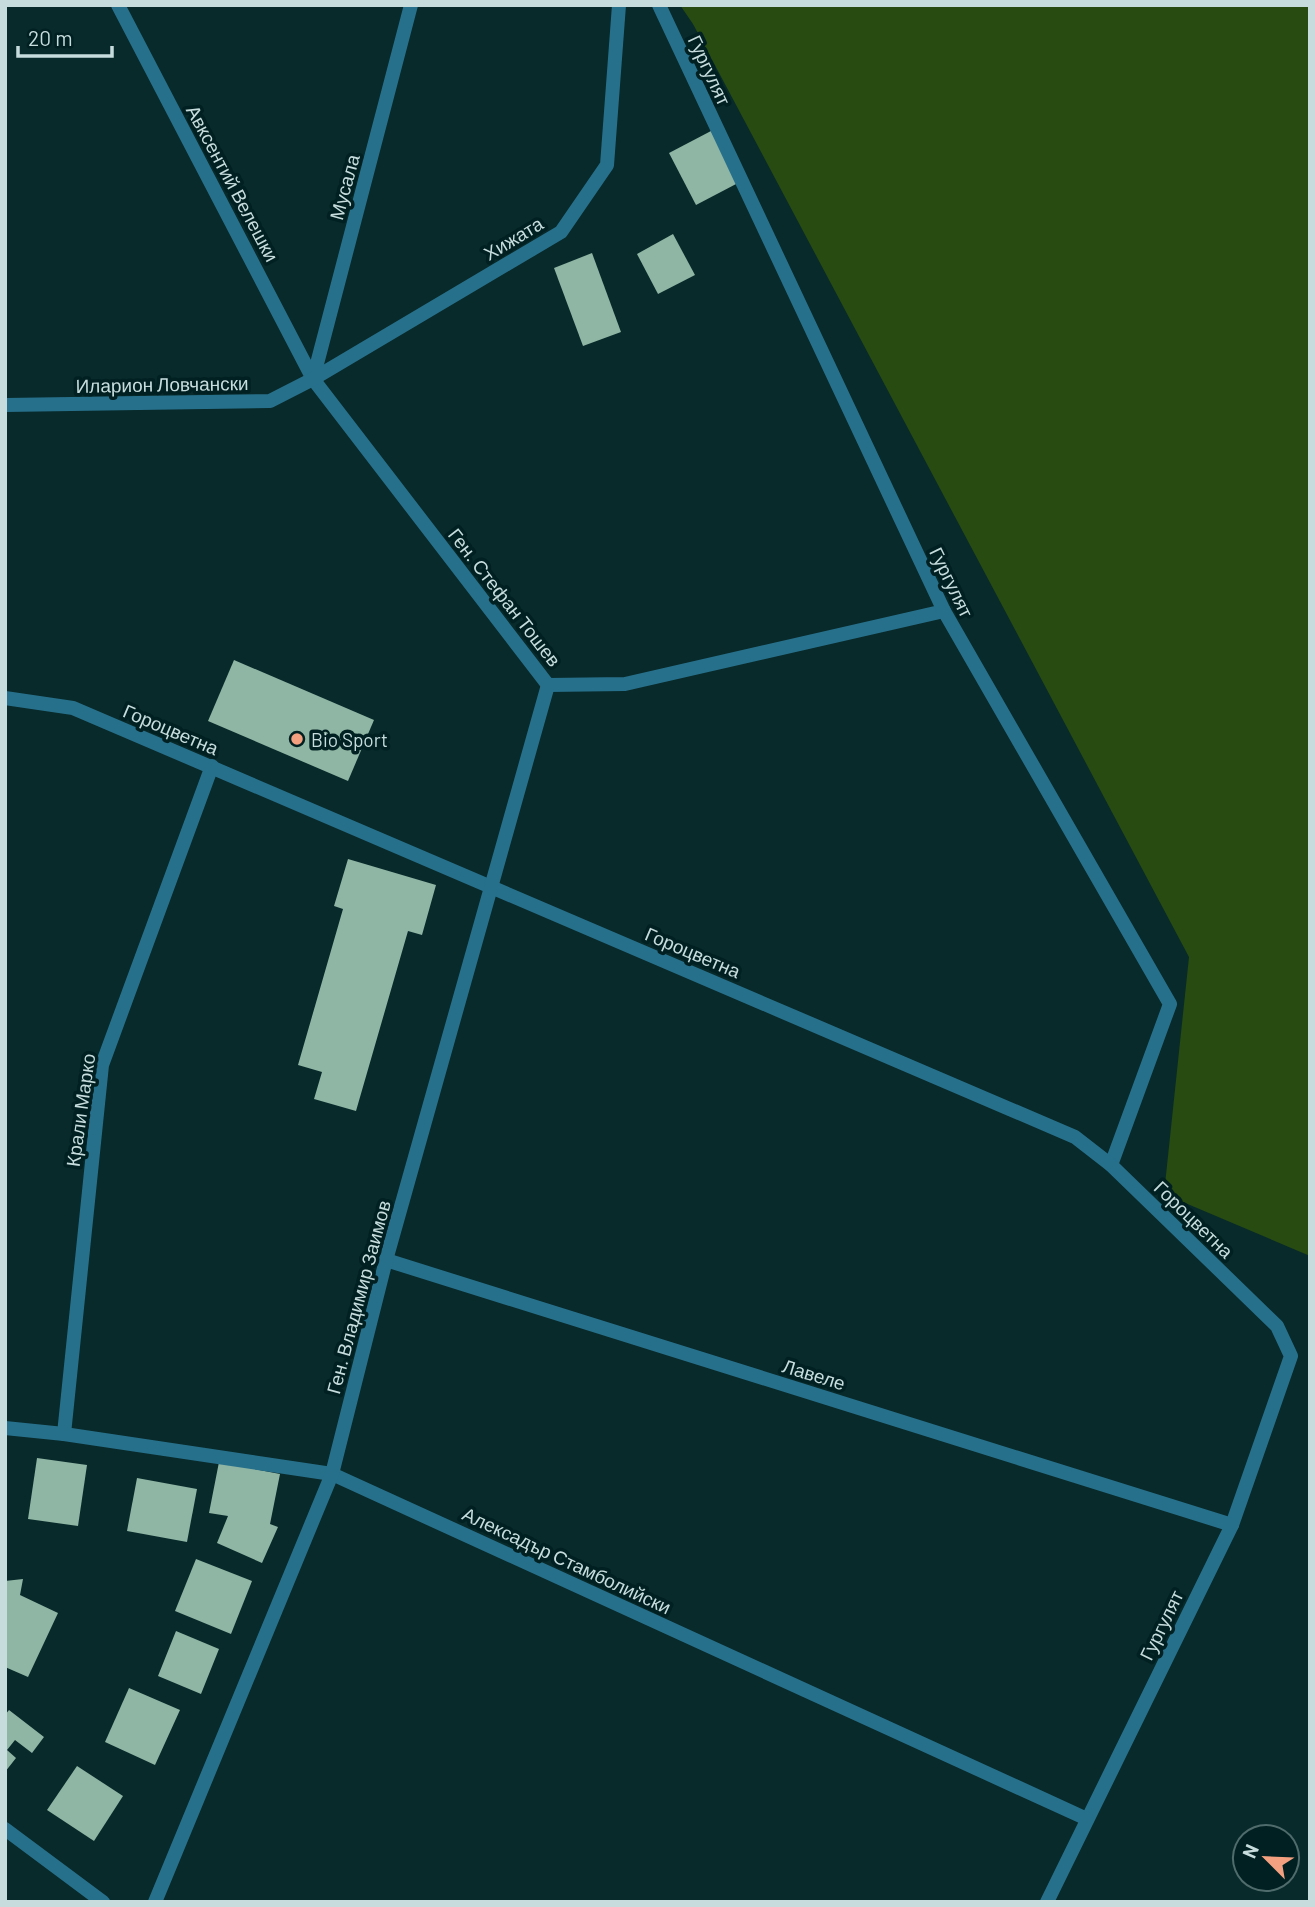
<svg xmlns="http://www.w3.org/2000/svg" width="1315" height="1907" font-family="Barlow,sans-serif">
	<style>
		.green { fill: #284b11 }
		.building { fill: #8fb5a4 }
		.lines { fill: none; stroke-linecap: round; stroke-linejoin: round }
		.minor { stroke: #27708c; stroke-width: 14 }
		.poi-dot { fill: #f2a07f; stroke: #002021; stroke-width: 2.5 }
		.labels { text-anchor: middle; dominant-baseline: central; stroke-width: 7; stroke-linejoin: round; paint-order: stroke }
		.street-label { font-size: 19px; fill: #c6dcdd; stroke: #002021 }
		.poi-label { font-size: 19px; fill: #c6dcdd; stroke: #002021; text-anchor: start }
	</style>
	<rect width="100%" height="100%" fill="#082a2a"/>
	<path class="green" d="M680,5H1310V1256L1164,1194L1189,957L693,24Z"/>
	<g class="building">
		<path d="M711,131L738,183L696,205L669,153Z"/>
		<path d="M673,234L695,275L658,294L637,254Z"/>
		<path d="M592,253L621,332L583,346L554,268Z"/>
		<path d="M234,660L374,720L348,781L208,721Z"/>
		<path d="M348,859L436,885L422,935L408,931L356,1111L314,1099L322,1072L298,1065L343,909L334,906Z"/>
		<path d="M37,1458L87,1465L78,1526L28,1519Z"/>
		<path d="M219,1462L280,1474L270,1524L278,1527L262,1563L217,1543L228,1516L209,1513Z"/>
		<path d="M137,1478L197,1489L187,1542L127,1531Z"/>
		<path d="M196,1559L252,1581L231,1634L175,1611Z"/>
		<path d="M23,1579L20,1595L58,1613L28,1677L5,1667V1581Z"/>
		<path d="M176,1631L219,1649L201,1694L158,1676Z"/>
		<path d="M129,1688L180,1710L155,1765L105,1742Z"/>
		<path d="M9,1710L44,1737L32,1753L15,1740L7,1750L16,1758L5,1772V1715Z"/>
		<path d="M77,1766L123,1796L94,1841L47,1810Z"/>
	</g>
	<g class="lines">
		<g class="minor">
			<path d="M118,5L313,379L548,685L625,684L944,611"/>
			<path d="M659,5L944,611L1170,1004L1111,1165"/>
			<path d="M313,379L411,5"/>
			<path d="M5,405L270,401L313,379L561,232L607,165L619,5"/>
			<path d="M5,698L73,708L1075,1137L1111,1165L1277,1326L1291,1356L1232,1525L1047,1902"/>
			<path d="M386,1260L1232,1525"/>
			<path d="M5,1428L64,1434L332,1474L1087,1819"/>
			<path d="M64,1434L102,1065L212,766"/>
			<path d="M5,1829L103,1902"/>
			<path d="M155,1902L332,1474L386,1260L548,685"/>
		</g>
	</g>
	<circle class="poi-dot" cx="297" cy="739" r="7"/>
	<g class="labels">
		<g class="street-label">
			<text transform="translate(710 70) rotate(65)">Гургулят</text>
			<text transform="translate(233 183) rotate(62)">Авксентий Велешки</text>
			<text transform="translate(344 187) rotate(-75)">Мусала</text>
			<text transform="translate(513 238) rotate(-31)">Хижата</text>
			<text transform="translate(162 384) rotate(-1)">Иларион Ловчански</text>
			<text transform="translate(952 582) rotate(64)">Гургулят</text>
			<text transform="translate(505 597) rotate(52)">Ген. Стефан Тошев</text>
			<text transform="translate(171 729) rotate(23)">Гороцветна</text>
			<text transform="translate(693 952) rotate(23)">Гороцветна</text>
			<text transform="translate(80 1110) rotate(-82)">Крали Марко</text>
			<text transform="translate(1194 1219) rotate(44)">Гороцветна</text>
			<text transform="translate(358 1297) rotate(-75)">Ген. Владимир Заимов</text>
			<text transform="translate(814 1374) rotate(17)">Лавеле</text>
			<text transform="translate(567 1560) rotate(25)">Алексадър Стамболийски</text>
			<text transform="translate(1161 1625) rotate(-64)">Гургулят</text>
		</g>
		<g class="poi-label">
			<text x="311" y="739">Bio Sport</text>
		</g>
	</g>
	<rect width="1315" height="1907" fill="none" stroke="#c6dcdd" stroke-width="14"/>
	<g transform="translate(1266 1858) rotate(294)"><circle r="33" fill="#002021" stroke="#4f6b6c" stroke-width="2"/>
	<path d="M0-5L12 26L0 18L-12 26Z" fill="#f2a07f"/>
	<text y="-10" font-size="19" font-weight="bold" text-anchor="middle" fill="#c6dcdd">N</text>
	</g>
	<path d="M18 46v10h94v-10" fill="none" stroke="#c6dcdd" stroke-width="3.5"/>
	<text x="28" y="46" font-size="21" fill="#c6dcdd" stroke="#002021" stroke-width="5" paint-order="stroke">20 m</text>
</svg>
